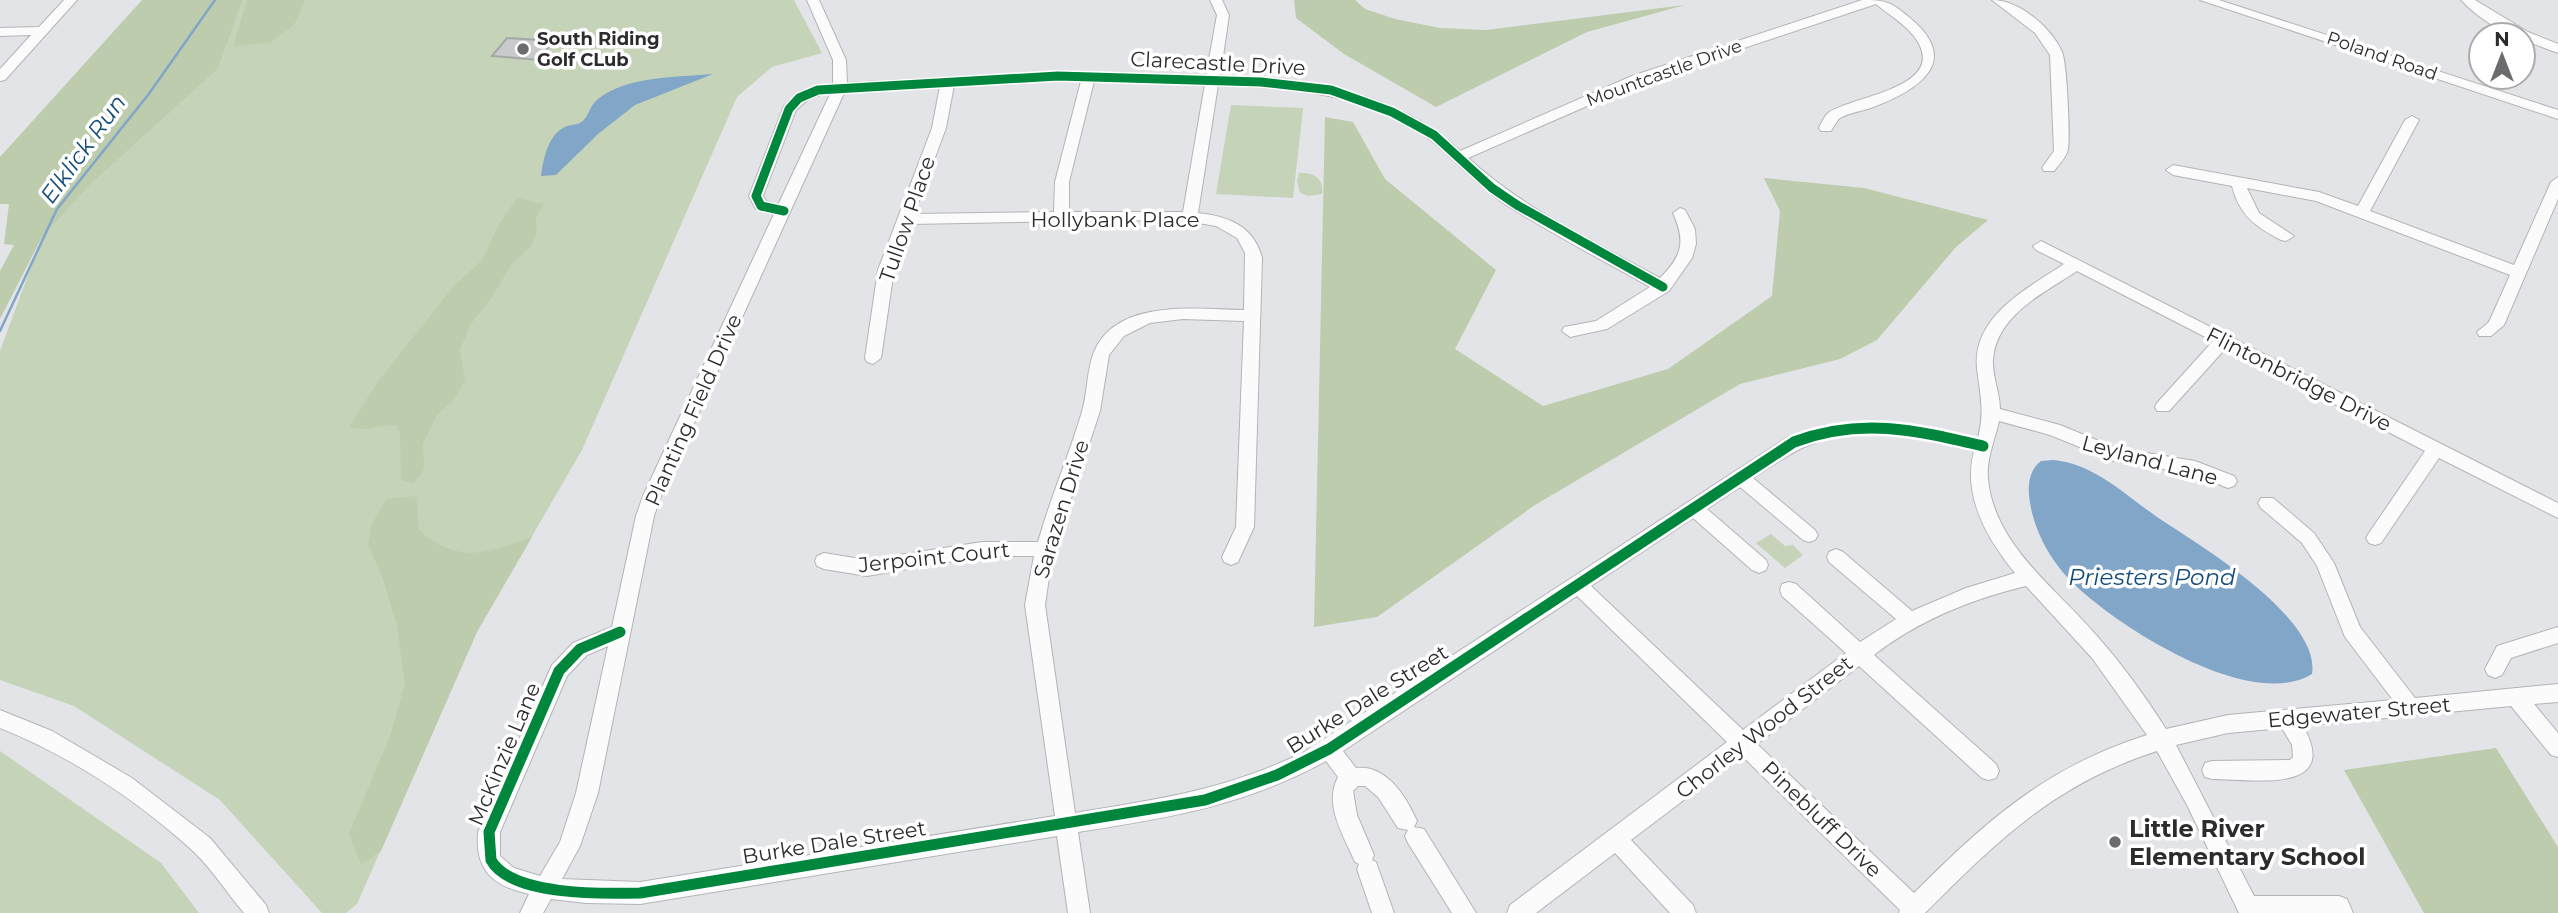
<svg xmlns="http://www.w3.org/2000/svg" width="2558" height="913" font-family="Montserrat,sans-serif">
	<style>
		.green { fill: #c5d3b8 }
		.forest { fill: #bcccac }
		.water { fill: #82a6c8 }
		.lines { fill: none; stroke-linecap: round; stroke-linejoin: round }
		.stream { stroke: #82a6c8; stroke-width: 2.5 }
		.building { fill: #c9cacc; stroke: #a6a7a9; stroke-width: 2 }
		.minor-casing { stroke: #b3b4b6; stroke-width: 2 }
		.minor { fill: #fbfbfb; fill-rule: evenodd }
		.cycleway-far1-casing { stroke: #fff; stroke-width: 12 }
		.cycleway-casing { stroke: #fff; stroke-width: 16 }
		.cycleway-far1 { stroke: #00873e; stroke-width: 9 }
		.cycleway { stroke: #00873e; stroke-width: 11 }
		.poi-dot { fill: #6c6c6f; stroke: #fff; stroke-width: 2.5 }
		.labels { text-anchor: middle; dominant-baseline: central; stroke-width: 7; stroke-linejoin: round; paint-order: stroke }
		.far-poi-label { font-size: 18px; font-weight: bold; fill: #2c2c2e; stroke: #fff; text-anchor: start }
		.far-street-label { font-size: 18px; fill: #2c2c2e; stroke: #fff }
		.street-label { font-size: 21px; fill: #2c2c2e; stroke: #fff }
		.water-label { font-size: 23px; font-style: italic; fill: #134c7a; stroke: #fff }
		.near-poi-label { font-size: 24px; font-weight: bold; fill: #2c2c2e; stroke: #fff; text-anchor: start }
	</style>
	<rect width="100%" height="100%" fill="#e3e4e7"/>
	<g class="green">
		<path d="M243,0H794L822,53L772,67L737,97L582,450L477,631L357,904L346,913H322L220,800L74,706L0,680V351L42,237L93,182L218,69Z"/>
		<path d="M1231,105L1303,108L1293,198L1216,194Z"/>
		<path d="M1299,173C1314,172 1324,179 1322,194L1308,196L1300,193L1297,181Z"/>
		<path d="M1771,534L1785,546L1793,545L1803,555L1785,568L1756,543Z"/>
		<path d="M0,751L161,863L199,913H0Z"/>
	</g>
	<g class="forest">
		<path d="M142,0H243L218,69L93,182L42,237L0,319V271L14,245L4,244L9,204H0V157Z"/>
		<path d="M247,0H305L294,25L271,42L233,47Z"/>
		<path d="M1294,0H1355L1365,9L1395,19L1440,28L1486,30L1685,5L1587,32L1436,107L1344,54L1296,18Z"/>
		<path d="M1325,117L1353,122L1385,179L1496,270L1455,349L1543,406L1668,369L1772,296L1780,211L1764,178L1864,188L1988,220L1956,247L1877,340L1840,359L1740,384L1535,505L1377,617L1314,627Z"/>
		<path d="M517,198L544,204L536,217L537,232L531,246L511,265L492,297L470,325L460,350L465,380L455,398L437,415L423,444L424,469L414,483L401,480L400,433L397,426C377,423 368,433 349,427L379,380L453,287L482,260L499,224Z"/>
		<path d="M416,496L419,530C458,565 487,553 532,537L477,632L381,851L361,864L349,834L390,736L405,684L397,626L382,576L368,545L372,524L386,499Z"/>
		<path d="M2496,748L2558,847V913H2424L2344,770Z"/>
	</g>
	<g class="water">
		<path d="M713,74L635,105L598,134L556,175L541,176C543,160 548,136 563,128C569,124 577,126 583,121C589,115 590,105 598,99C626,76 679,77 713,74Z"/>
		<path d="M2054,460C2095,464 2126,496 2160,519C2201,546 2321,618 2312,674C2251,712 2118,627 2074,584C2050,561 2032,528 2029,495C2028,483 2030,469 2041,461Z"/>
	</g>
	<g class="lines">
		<path class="stream" d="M0,331L57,209L148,95L215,0"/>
	</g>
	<path class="building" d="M507,38L553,41L539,60L492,56Z"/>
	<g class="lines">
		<defs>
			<g id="minor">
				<path d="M64,0H77L5,80L0,81V69L31,35L0,36V28L39,27Z"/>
				<path d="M807,0H819L846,60L847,83L1058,72L1206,76L1217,15L1210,0H1222L1229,15L1220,77C1307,79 1392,89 1460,151L1632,76L1862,0C1887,0 1891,2 1910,18C1964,63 1916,91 1871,108C1861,111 1849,113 1840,118C1836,121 1834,127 1831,131H1821L1819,128C1821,124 1824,117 1827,114C1846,96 1956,89 1913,35C1903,23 1888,14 1876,4L1642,82L1468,158C1524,209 1594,242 1660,278C1682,256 1686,242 1673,213L1680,208L1685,210L1695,229L1696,244L1692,258L1669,291L1607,329L1570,337L1562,331L1564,327L1596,321L1650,287C1604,261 1556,236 1511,208C1481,189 1458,162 1431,140C1373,94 1288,87 1218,85L1198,213C1228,216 1254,226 1262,258L1254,527L1238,562L1231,565L1224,562L1222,557L1236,527L1244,321L1183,319L1150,323L1124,336L1109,355L1100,411L1052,556L1045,605L1075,813C1160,799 1226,790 1304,752L1788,437C1859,411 1906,422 1978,438C1985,412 1980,394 1977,368C1972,316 2028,288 2064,264L2036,250L2033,246L2041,241L2558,503V518L2439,458L2381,543L2375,545L2369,543L2366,538L2369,533L2425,451L2226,348L2169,411H2157L2155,407L2157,403L2213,341L2077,271C2044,293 1996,315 1993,360C1992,376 2000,393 2000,409L2060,425L2116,448L2195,461L2234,476L2237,481L2234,486L2228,488L2193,474L2114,461L2050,435L1999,421C1995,440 1986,459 1988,479C1994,545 2056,588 2096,635C2122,664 2145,696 2166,729L2228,715L2393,700L2345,637L2317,566L2302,543L2261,508L2258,503L2261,498H2273L2314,533L2334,563L2360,627L2415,698L2558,684V702L2534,704L2558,733V757L2551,755L2511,706L2303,726C2342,795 2252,779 2212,779L2205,777L2202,770L2205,763L2212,761L2290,760L2293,757L2292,745L2282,728L2228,733L2176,745L2254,896H2339L2347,899L2353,913H2239L2187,805L2157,751C2055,784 1999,839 1925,913H1899L1900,910L1742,756L1631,840L1693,905L1696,913H1670L1615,853L1536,913H1507L1510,905L1727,742L1577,596L1343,751L1356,768C1386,764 1406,796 1417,821L1414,827L1424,829L1476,913H1452L1408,843L1405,836L1408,830L1398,828L1378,797L1365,786H1358L1353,791L1357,815L1374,855L1372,860L1376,862L1394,913H1372L1357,869L1359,864L1355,862C1344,836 1323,805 1338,777L1326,761C1244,806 1169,818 1078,832L1090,913H1068L1057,836L640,904L586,903L551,899L543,913H520L529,894C493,886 475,871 478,832L552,665L573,643L612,627L636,516L643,496L774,214L756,209L749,196L784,106L800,92L833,84V60ZM1058,80L1081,81L1055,182L1054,212L914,214L946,128L954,85ZM1094,81L1205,84L1183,212H1069V182ZM940,86L932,128L878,270L865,358L867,362L873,364L881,358L894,270L911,224L1124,220L1193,222L1216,226L1237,238L1245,253L1244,310C1198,309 1116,298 1094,352C1086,372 1088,394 1081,415C1068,458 1050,499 1038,542H982L867,560L824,553L817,556L815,561L817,566L824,569L867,576L982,556H1034L1025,605L1055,816L640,882L562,879L580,846L598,793L654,516L661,496L845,91ZM831,92L778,205L767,202L763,196L796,110L810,98ZM1865,433L1912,437L1974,451C1962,496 1987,539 2015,573L1966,588L1912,611L1843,552L1836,549L1829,552L1827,557L1829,562L1896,619L1860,642L1796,584L1789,582L1782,584L1780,590L1782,596L1846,653L1743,730L1591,586L1693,518L1752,570L1759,573L1766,570L1768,565L1766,560L1707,509L1740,487L1803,540L1809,542L1815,540L1818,535L1815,530L1753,478C1795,450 1813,437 1865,433ZM2026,586L2092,658L2147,735C2046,767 1987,820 1914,893L1757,744L1859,666L1982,778L1989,780L1996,778L1999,771L1996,764L1874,655C1919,620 1972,599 2026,586ZM608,646L576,793L560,842L540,876L514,868L500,856V832L567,676L587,655Z"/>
				<path d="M1992,0C2019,0 2051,27 2062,52C2067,63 2070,135 2068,149C2067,156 2059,165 2054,171H2044L2042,168L2054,151L2050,55L2035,33Z"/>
				<path d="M2200,0H2219L2558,110V119Z"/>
				<path d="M2461,0H2475L2528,32L2558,44V53L2523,40V35C2502,35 2475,15 2461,0Z"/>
				<path d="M2412,116L2419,120L2370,211L2514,265L2551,182L2558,177V199L2504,325L2491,336H2479L2477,332L2489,322L2510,275L2316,201L2247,188L2259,213L2294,236L2286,241L2281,240C2255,227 2239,214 2232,186L2173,175L2166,170L2173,165L2319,192L2358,206L2405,120Z"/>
				<path d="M2558,627V643L2511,658L2502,675L2495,678L2488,675L2485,669L2497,646Z"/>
				<path d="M0,710L52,731L132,778L210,838L266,905L269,913H244C227,893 212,869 193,851C137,800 70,756 0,728Z"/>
			</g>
		</defs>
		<use href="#minor" class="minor-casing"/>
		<use href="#minor" class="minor"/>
		<defs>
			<path id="cycleway-far1" d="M784,211L761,206L756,196L789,109L799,98L818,90L1058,76L1261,82L1331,90L1392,112L1434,135L1492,188L1517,205L1663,287"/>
			<path id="cycleway" d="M620,632L580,649L559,671L489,832L491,860C511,896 603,894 640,893L1205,800L1277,775L1329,749L1794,442C1861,417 1915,430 1983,446"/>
		</defs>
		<use href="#cycleway-far1" class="cycleway-far1-casing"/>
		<use href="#cycleway" class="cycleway-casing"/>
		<use href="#cycleway-far1" class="cycleway-far1"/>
		<use href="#cycleway" class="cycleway"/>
	</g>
	<g class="poi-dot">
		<circle cx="523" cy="49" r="7"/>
		<circle cx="2115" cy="842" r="7"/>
	</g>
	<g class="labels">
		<g class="far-poi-label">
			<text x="537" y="39">South Riding<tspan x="537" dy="21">Golf CLub</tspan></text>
		</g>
		<g class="far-street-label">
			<text transform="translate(2382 56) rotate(19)">Poland Road</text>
			<text transform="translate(1664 73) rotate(-20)">Mountcastle Drive</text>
		</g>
		<g class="street-label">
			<text transform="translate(1218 63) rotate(3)">Clarecastle Drive</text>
			<text transform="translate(907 219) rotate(-71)">Tullow Place</text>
			<text x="1115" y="219">Hollybank Place</text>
			<text transform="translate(2299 379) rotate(27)">Flintonbridge Drive</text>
			<text transform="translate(693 410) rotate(-66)">Planting Field Drive</text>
			<text transform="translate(2150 460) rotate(15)">Leyland Lane</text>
			<text transform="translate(1061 509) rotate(-73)">Sarazen Drive</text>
			<text transform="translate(934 557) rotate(-6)">Jerpoint Court</text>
			<text transform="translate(1367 699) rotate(-32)">Burke Dale Street</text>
			<text transform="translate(2359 712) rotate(-5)">Edgewater Street</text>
			<text transform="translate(1764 727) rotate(-38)">Chorley Wood Street</text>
			<text transform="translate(504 754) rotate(-67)">McKinzie Lane</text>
			<text transform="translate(1822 819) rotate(44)">Pinebluff Drive</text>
			<text transform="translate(834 842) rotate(-9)">Burke Dale Street</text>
		</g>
		<g class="water-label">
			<text transform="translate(83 149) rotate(-54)">Elklick Run</text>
			<text x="2152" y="577">Priesters Pond</text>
		</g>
		<g class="near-poi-label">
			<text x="2129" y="828">Little River<tspan x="2129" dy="28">Elementary School</tspan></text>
		</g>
	</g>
	<g transform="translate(2502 56)"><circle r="33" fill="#ffffff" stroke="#ababab" stroke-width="2"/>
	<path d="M0-5L12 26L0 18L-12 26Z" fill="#6c6c6f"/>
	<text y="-10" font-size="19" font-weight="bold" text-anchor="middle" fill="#2c2c2e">N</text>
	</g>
</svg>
